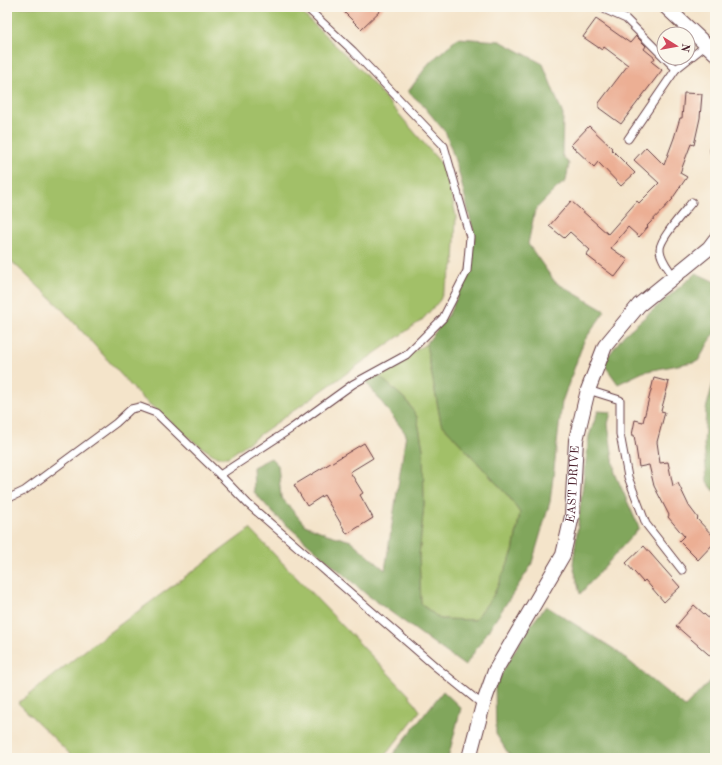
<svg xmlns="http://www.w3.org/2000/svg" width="722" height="765" font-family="'Old Standard TT',serif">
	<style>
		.green { fill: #a2c068; stroke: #76704a }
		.forest { fill: #81a65c; stroke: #666244 }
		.building { fill: #ecaf94 }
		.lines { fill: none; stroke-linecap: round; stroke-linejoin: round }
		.lane-casing { stroke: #643d43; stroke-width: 9 }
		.street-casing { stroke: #643d43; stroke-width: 16 }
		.lane { stroke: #fff; stroke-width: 7 }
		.street { stroke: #fff; stroke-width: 14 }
		.labels { text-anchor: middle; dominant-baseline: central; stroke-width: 3; stroke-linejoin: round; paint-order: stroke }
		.street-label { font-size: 12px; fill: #4a1f2b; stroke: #fbf7ec }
	</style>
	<rect width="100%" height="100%" fill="#fbf7ec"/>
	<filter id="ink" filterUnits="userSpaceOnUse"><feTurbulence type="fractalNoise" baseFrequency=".025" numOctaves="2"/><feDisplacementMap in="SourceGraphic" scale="8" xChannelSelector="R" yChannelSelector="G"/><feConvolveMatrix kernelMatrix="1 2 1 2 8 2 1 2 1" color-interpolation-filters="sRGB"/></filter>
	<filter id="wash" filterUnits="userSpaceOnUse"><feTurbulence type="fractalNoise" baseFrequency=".012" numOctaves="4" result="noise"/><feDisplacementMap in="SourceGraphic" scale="16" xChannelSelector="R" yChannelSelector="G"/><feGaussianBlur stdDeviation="0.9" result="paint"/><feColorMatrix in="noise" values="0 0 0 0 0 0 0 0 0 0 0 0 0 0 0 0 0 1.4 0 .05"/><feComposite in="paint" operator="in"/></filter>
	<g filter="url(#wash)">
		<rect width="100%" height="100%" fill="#f4e4ca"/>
		<g class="green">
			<path d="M7,7H296L363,72L445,168L456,216L454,264L440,300L422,320L228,457H217L197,444L141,397L60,307L7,257Z"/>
			<path d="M426,344L441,423L509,497L520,513L513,552L493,596L475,620L440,619L421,604L419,556L424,504L423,449L417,417L407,401L377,374Z"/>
			<path d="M250,529L409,695L420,711L383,758H74L18,703L92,645Z"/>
		</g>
		<g class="forest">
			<path d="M458,38L500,41L543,64L563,115L562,155L569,164L566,181L557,188L535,210L528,244L555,282L605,311L584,341L562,402L550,502L531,566L465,666L366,594L274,514L254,492L253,467L271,458L278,465L281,497L305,525L327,534L351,541L385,570L406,434L366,382L377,374L407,401L417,417L423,449L424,504L419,556L421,604L440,619L475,620L493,596L513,552L520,513L509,497L441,423L426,344L449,314L466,277L475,238L459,173L446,133L421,103L408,92L429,63Z"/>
			<path d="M696,273L715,282V332L698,361L643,372L618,384L603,363L624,335Z"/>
			<path d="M715,376V492L707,482L704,444L706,409Z"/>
			<path d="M598,411L611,412L608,424L615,473L639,528L580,594L573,564L589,436Z"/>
			<path d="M546,606L614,649L685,707L715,676V758H511L496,734L495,687L509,660L530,626Z"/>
			<path d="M443,691L461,708L448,758H390Z"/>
		</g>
		<g id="blocks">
			<g class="building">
				<path d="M339,7H384L361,29Z"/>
				<path d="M596,19L630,43L636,36L646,46L644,49L655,58L652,62L662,70L621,124L599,108V103L628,65L604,47L602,50L583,37Z"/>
				<path d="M684,93L702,94L700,118L694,145L691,144L680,173L687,177L672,199H673L647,226L648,227L639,237L628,227L611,248L628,260L615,277L586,255L590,250L570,232L564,238L549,226L571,201L608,234L637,201L639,203L659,183L634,160L646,147L664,165L674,138L680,118H682Z"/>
				<path d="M589,126L612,148L611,149L635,173L621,186L598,162L594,167L571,145Z"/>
				<path d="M654,378L669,382L661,411L665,412L657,442L660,463L668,462L673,486L678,483L689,506L698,518L697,519L715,538V542L698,560L679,541L684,536L668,517L669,515L654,486L649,465L639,467L634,435H632L635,420L643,422Z"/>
				<path d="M364,443L373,458L350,472L363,493L360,495L373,518L347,534L324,495L307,506L294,485Z"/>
				<path d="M644,546L680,587L664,602L645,580L643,582L626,563Z"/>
				<path d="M694,605L715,624V660L676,626Z"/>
			</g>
		</g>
	</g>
	<g filter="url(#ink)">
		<use href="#blocks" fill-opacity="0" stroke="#643d43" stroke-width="1"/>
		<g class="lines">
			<defs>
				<g id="lane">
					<path d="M306,7L353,51L444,146L470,237L467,271L443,318L406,355L353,384L292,428L220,475L248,504L436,667L483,705"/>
					<path d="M599,7L626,19L664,57"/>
					<path d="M665,58L676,69"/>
					<path d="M628,139L676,69L715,38"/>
					<path d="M715,147L714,150L715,159"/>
					<path d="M674,277C669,269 660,259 660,249C660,238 685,211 692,202"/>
					<path d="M588,390L620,400V434L628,477L646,524L682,570"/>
					<path d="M7,499L24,491L116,423L131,409L140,407L156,413L220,475"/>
				</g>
				<g id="street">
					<path d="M666,7L715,53"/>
					<path id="s1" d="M469,758L483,705L495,671L563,555L572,516L576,440L588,390L605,346L639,305L709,248L715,240"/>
				</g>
			</defs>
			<use href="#lane" class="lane-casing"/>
			<use href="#street" class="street-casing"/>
			<use href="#lane" class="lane"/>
			<use href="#street" class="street"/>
		</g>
	</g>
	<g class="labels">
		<g class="street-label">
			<text stroke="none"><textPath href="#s1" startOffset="297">EAST DRIVE</textPath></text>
		</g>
	</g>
	<rect width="722" height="765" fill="none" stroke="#fbf7ec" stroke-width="24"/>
	<g transform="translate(676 46) rotate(101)"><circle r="19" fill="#fbf7ec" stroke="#b4a19f"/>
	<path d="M0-3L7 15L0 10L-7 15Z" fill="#d1495b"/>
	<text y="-6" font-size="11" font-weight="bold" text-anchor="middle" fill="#4a1f2b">N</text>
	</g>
</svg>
